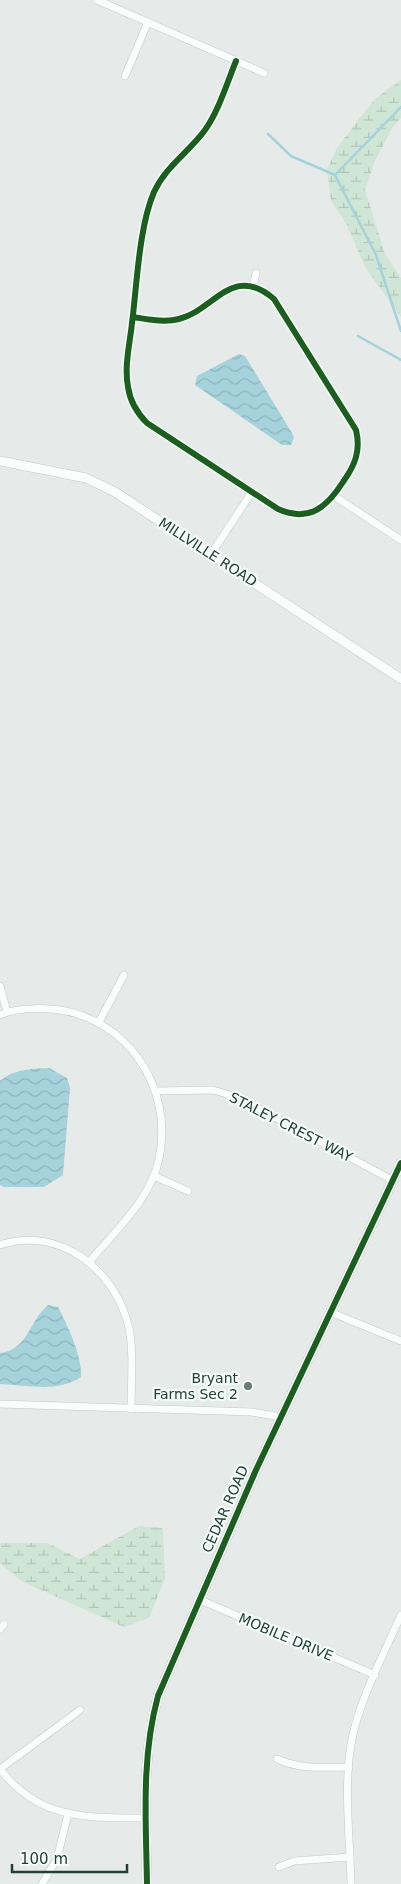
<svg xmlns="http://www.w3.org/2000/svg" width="401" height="1884" font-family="'DejaVu Sans',sans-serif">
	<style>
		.wetland { fill: url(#wetland-marsh) }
		.water { fill: url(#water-waves) }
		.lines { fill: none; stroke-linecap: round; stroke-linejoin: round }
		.stream { stroke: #a5d2db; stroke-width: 2.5 }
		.minor-casing { stroke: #c3c8c6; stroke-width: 8 }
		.tertiary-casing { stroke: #c3c8c6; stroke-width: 10 }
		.minor { stroke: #fbfcfc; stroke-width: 7 }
		.tertiary { stroke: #fbfcfc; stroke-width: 9 }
		.cycleway-casing { stroke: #f4faf7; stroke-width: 9 }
		.cycleway { stroke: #1b5e20; stroke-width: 6 }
		.poi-dot { fill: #677c76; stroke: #f4faf7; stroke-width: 2 }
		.labels { text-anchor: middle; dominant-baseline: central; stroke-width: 4.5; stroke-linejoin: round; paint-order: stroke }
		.street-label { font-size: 14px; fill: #224038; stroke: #f4faf7 }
		.poi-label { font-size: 14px; fill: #224038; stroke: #f4faf7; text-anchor: end }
	</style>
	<defs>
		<pattern id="wetland-marsh" width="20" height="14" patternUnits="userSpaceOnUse" patternTransform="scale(1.25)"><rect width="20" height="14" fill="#cfe5d6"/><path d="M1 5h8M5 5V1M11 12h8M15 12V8" fill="none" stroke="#b1c6b8"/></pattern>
		<pattern id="water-waves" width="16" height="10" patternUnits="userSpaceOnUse" patternTransform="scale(1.25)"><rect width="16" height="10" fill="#a5d2db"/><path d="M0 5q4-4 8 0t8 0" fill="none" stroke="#8eb5bd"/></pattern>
	</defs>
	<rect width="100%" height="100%" fill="#e6ebe9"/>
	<g class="wetland">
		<path d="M401,80V118L393,127L375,161L365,190L385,254L401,278V317L365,267L346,223L331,201L327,170L337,148L359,119L376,98Z"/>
		<path d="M139,1526L163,1528L165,1578L149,1618L124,1627L21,1581L0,1563V1543H47L80,1559Z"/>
	</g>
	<g class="water">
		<path d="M239,354L245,356L292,433L294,438L291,445H282L195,385L197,376Z"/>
		<path d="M49,1068L67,1078L70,1088L63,1175L44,1187H4L0,1185V1081C14,1069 31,1069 49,1068Z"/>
		<path d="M48,1305L58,1307C67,1324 83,1358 81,1377C58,1393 26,1385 0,1384V1353C28,1350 29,1321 48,1305Z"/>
	</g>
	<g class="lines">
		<g class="stream">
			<path d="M268,134L291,156L335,175L376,255L401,331"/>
			<path d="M335,175L401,107"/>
			<path d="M358,336L401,360"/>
		</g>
		<defs>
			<g id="minor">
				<path d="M97,0L264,73"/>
				<path d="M125,76L148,22"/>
				<path d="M253,287L256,273"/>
				<path d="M133,317C147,319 164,323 179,319C215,310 232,263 274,299L356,430C361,451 355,465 343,482C327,507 309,523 278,509L147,423C137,413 130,401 128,387C124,366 130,343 132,323C137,284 139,227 154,192C166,166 189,152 205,130C219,110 227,83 236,61"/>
				<path d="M334,496L401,540"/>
				<path d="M211,554L252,492"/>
				<path d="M0,986L7,1012"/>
				<path d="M0,1015C16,1008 35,1008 52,1009C127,1016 174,1087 159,1159C151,1199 114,1232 89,1262"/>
				<path d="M99,1022L124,975"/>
				<path d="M156,1091L213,1090L237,1097L392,1180"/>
				<path d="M154,1176L188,1191"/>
				<path d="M0,1245C59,1225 116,1270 129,1328C134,1354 131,1382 131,1409"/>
				<path d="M330,1312L401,1341"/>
				<path d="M0,1404L252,1412L281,1417"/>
				<path d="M198,1599L375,1675"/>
				<path d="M0,1629L4,1624"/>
				<path d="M277,1759C301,1770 324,1767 349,1767"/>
				<path d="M0,1769C39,1820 87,1818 146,1818"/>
				<path d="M0,1769L80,1710"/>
				<path d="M279,1867L294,1861L350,1857"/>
				<path d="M42,1884L57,1859L68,1814"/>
				<path d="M351,1884C350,1838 343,1784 352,1739C361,1696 383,1656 401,1615"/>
			</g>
			<g id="tertiary">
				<path d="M0,461L86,478L115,492L401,679"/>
				<path d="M147,1884C146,1821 141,1758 158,1696L256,1470L401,1163"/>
			</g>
		</defs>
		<use href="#minor" class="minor-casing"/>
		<use href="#tertiary" class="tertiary-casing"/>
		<use href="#minor" class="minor"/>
		<use href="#tertiary" class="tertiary"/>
		<defs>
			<g id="cycleway">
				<path d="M133,317C147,319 164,323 179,319C215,310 232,263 274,299L356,430C361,451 355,465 343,482C327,507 309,523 278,509L147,423C137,413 130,401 128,387C124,366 130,343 132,323C137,284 139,227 154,192C166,166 189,152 205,130C219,110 227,83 236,61"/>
				<path d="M147,1884C146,1821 141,1758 158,1696L256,1470L401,1163"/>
			</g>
		</defs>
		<use href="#cycleway" class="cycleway-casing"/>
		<use href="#cycleway" class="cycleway"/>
	</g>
	<circle class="poi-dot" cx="248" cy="1386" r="5"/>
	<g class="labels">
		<g class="street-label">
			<text transform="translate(208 552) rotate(33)">MILLVILLE ROAD</text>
			<text transform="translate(291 1127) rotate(27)">STALEY CREST WAY</text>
			<text transform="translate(225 1509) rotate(-66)">CEDAR ROAD</text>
			<text transform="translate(286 1637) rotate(23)">MOBILE DRIVE</text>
		</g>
		<g class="poi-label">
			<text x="238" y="1378">Bryant<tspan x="238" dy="16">Farms Sec 2</tspan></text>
		</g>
	</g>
	<path d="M12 1864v8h115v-8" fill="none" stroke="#224038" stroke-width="2.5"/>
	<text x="20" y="1864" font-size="15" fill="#224038" stroke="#f4faf7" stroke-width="4" paint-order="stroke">100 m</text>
</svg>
